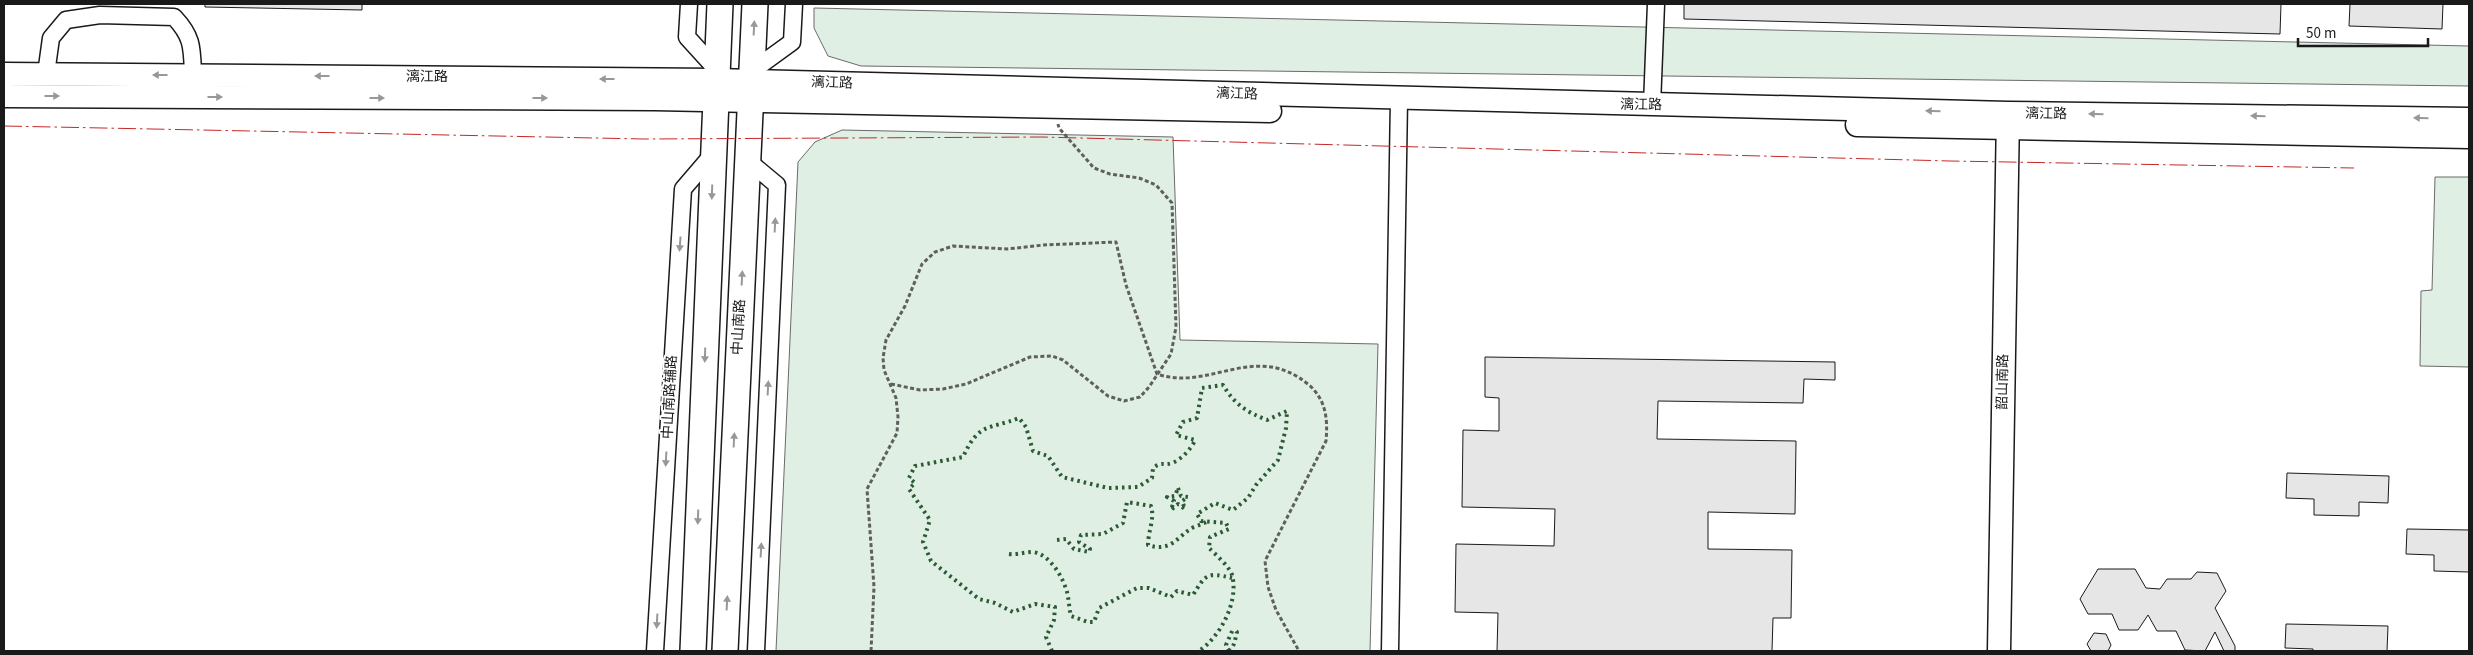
<svg xmlns="http://www.w3.org/2000/svg" width="2473" height="655" font-family="'Source Sans 3','Noto Sans SC',sans-serif">
	<style>
		.green { fill: #e0efe3; stroke: #6a6a6a }
		.building { fill: #e6e6e6; stroke: #1a1a1a }
		.lines { fill: none; stroke-linecap: round; stroke-linejoin: round }
		.street-casing { stroke: #1a1a1a; stroke-width: 19 }
		.secondary-casing { stroke: #1a1a1a; stroke-width: 25 }
		.primary-casing { stroke: #1a1a1a; stroke-width: 28 }
		.path { stroke: #5f5f5f; stroke-width: 3; stroke-dasharray: 4 2.5; stroke-linecap: butt }
		.street { stroke: #fff; stroke-width: 16 }
		.secondary { stroke: #fff; stroke-width: 22 }
		.primary { stroke: #fff; stroke-width: 25 }
		.hedge { stroke: #2b5a34; stroke-width: 4; stroke-dasharray: 2.5 4; stroke-linecap: butt }
		.power { stroke: #c62828; stroke-width: 1; stroke-dasharray: 18 4 2.5 4; stroke-linecap: butt }
		.oneway { fill: #989898 }
		.labels { text-anchor: middle; dominant-baseline: central; stroke-width: 4; stroke-linejoin: round; paint-order: stroke }
		.street-label { font-size: 14px; fill: #1a1a1a; stroke: #fff }
	</style>
	<rect width="100%" height="100%" fill="#fff"/>
	<g class="green">
		<path d="M814,8L2469,46V86L861,66L828,56L814,28Z"/>
		<path d="M842,130L1173,137L1180,340L1378,344L1370,651H776L798,162L815,142Z"/>
		<path d="M2435,177H2469V367L2420,366L2421,291L2432,290Z"/>
	</g>
	<g class="building">
		<path d="M205,4H362V10L205,7Z"/>
		<path d="M1684,4H2281L2280,34L1684,19Z"/>
		<path d="M2350,4H2443L2442,29L2349,26Z"/>
		<path d="M1485,357L1835,362V380L1804,379L1803,403L1658,401L1657,439L1796,441L1795,514L1708,512V549L1792,550L1791,618H1773L1772,651H1497L1498,613L1455,612L1456,544L1554,546L1555,509L1462,507L1463,430L1499,431V398L1485,397Z"/>
		<path d="M2287,473L2389,476L2388,503L2359,502V516L2314,515V499L2286,498Z"/>
		<path d="M2407,529L2469,530V572L2434,571V555L2406,554Z"/>
		<path d="M2098,569H2135L2146,588L2160,589L2167,579H2191L2197,572L2217,573L2226,591L2215,608L2235,646V651H2224L2215,632L2205,651L2185,650L2176,631H2157L2148,615L2138,630H2119L2112,614H2088L2080,599Z"/>
		<path d="M2286,624L2388,626L2387,651H2313V649L2285,648Z"/>
		<path d="M2094,633L2106,634L2111,645L2108,651H2091L2087,644Z"/>
	</g>
	<g class="lines">
		<defs>
			<g id="street">
				<path d="M689,4L687,37L717,70"/>
				<path d="M752,71L792,42L794,4"/>
				<path d="M46,74L51,38L66,20L100,15L174,17C193,37 192,48 193,75"/>
				<path d="M1652,105L1656,4"/>
				<path d="M747,160L777,185L756,651"/>
				<path d="M655,651L683,189L713,154"/>
				<path d="M1390,651L1399,99"/>
			</g>
			<g id="secondary">
				<path d="M4,74L716,80L2008,113L2469,119"/>
				<path d="M4,96L655,99L1270,111"/>
				<path d="M1857,125L2469,137"/>
				<path d="M1999,651L2008,114"/>
			</g>
			<g id="primary">
				<path d="M693,651L720,4"/>
				<path d="M725,651L755,4"/>
			</g>
		</defs>
		<use href="#street" class="street-casing"/>
		<use href="#secondary" class="secondary-casing"/>
		<use href="#primary" class="primary-casing"/>
		<g class="path">
			<path d="M891,384L920,390L943,389L966,384L1030,357L1052,356L1063,360L1108,396L1124,401L1140,397L1149,387L1171,354L1176,327L1172,203L1156,185L1139,178L1110,174L1094,168L1059,128L1058,124"/>
			<path d="M871,651L874,587L867,489L897,433L898,417L896,398L884,370L883,358L886,340L905,306L922,264L935,252L953,246L1007,249L1044,245L1116,242L1126,285L1157,374C1211,392 1255,340 1309,385C1326,400 1328,419 1326,441L1265,561L1268,587L1276,610L1299,651"/>
		</g>
		<use href="#street" class="street"/>
		<use href="#secondary" class="secondary"/>
		<use href="#primary" class="primary"/>
		<g class="hedge">
			<path d="M1178,488L1181,496L1188,497L1182,501L1185,509L1178,504L1171,510L1174,501L1167,497L1175,496Z"/>
			<path d="M1057,540L1066,539L1074,549L1089,552L1090,549L1079,542L1081,535L1103,534L1123,523L1127,502L1151,506C1155,518 1148,532 1148,545C1172,553 1178,535 1194,527C1199,525 1203,524 1208,521"/>
			<path d="M1009,554C1018,555 1024,552 1032,552C1049,553 1063,577 1067,592C1069,600 1069,608 1071,616L1088,622H1094L1099,608L1137,588H1149L1171,597L1177,591L1193,595C1206,574 1207,572 1232,578"/>
			<path d="M1052,651L1046,637L1054,620L1055,607L1035,604L1013,612L995,603L979,599L931,561L923,542L930,520L909,489L915,483L909,478L915,466L963,457C979,422 988,430 1019,418L1026,427L1033,451L1048,456L1062,477L1108,488L1138,487L1152,478L1153,468C1162,461 1163,466 1172,463C1181,460 1192,448 1195,440L1176,435L1183,422L1197,418L1202,388L1223,385C1235,405 1247,412 1267,420L1287,411L1286,428L1278,460L1256,485L1248,498L1233,510L1215,503L1197,514L1201,521L1226,523L1229,529L1210,537L1209,548C1216,555 1229,566 1232,575C1239,601 1221,636 1199,651"/>
			<path d="M1229,651C1235,646 1235,639 1237,632L1233,629"/>
			<path d="M1229,651L1226,645L1233,629"/>
		</g>
		<path class="power" d="M4,126L644,139L1042,137L1950,161L2354,168"/>
	</g>
	<defs><path id="oneway-solid" d="M-6-.8H1V-3.2L6.5 0L1 3.2V.8H-6Z" transform="scale(1.25)"/></defs>
	<g class="oneway">
		<use href="#oneway-solid" transform="translate(754 28) rotate(-87)"/>
		<use href="#oneway-solid" transform="translate(160 75) rotate(-180)"/>
		<use href="#oneway-solid" transform="translate(322 76) rotate(-180)"/>
		<use href="#oneway-solid" transform="translate(607 79) rotate(-180)"/>
		<use href="#oneway-solid" transform="translate(52 96)"/>
		<use href="#oneway-solid" transform="translate(215 97)"/>
		<use href="#oneway-solid" transform="translate(377 98)"/>
		<use href="#oneway-solid" transform="translate(540 98)"/>
		<use href="#oneway-solid" transform="translate(1933 111) rotate(-179)"/>
		<use href="#oneway-solid" transform="translate(2096 114) rotate(-179)"/>
		<use href="#oneway-solid" transform="translate(2258 116) rotate(-179)"/>
		<use href="#oneway-solid" transform="translate(2421 118) rotate(-179)"/>
		<use href="#oneway-solid" transform="translate(712 192) rotate(92)"/>
		<use href="#oneway-solid" transform="translate(775 225) rotate(-87)"/>
		<use href="#oneway-solid" transform="translate(680 244) rotate(94)"/>
		<use href="#oneway-solid" transform="translate(742 278) rotate(-87)"/>
		<use href="#oneway-solid" transform="translate(705 355) rotate(92)"/>
		<use href="#oneway-solid" transform="translate(768 388) rotate(-87)"/>
		<use href="#oneway-solid" transform="translate(734 440) rotate(-87)"/>
		<use href="#oneway-solid" transform="translate(666 459) rotate(93)"/>
		<use href="#oneway-solid" transform="translate(698 517) rotate(92)"/>
		<use href="#oneway-solid" transform="translate(761 550) rotate(-87)"/>
		<use href="#oneway-solid" transform="translate(727 603) rotate(-87)"/>
		<use href="#oneway-solid" transform="translate(657 621) rotate(93)"/>
	</g>
	<g class="labels">
		<g class="street-label">
			<text x="427" y="77">漓江路</text>
			<text transform="translate(832 83) rotate(2)">漓江路</text>
			<text transform="translate(1237 94) rotate(2)">漓江路</text>
			<text transform="translate(1641 105) rotate(1)">漓江路</text>
			<text transform="translate(2046 114) rotate(1)">漓江路</text>
			<text transform="translate(739 327) rotate(-87)">中山南路</text>
			<text transform="translate(2003 382) rotate(-89)">韶山南路</text>
			<text transform="translate(670 397) rotate(-87)">中山南路辅路</text>
		</g>
	</g>
	<rect width="2473" height="655" fill="none" stroke="#1a1a1a" stroke-width="10"/>
	<path d="M2298 38v8h130v-8" fill="none" stroke="#1a1a1a" stroke-width="2.5"/>
	<text x="2306" y="38" font-size="15" fill="#1a1a1a" stroke="#ffffff" stroke-width="4" paint-order="stroke">50 m</text>
</svg>
